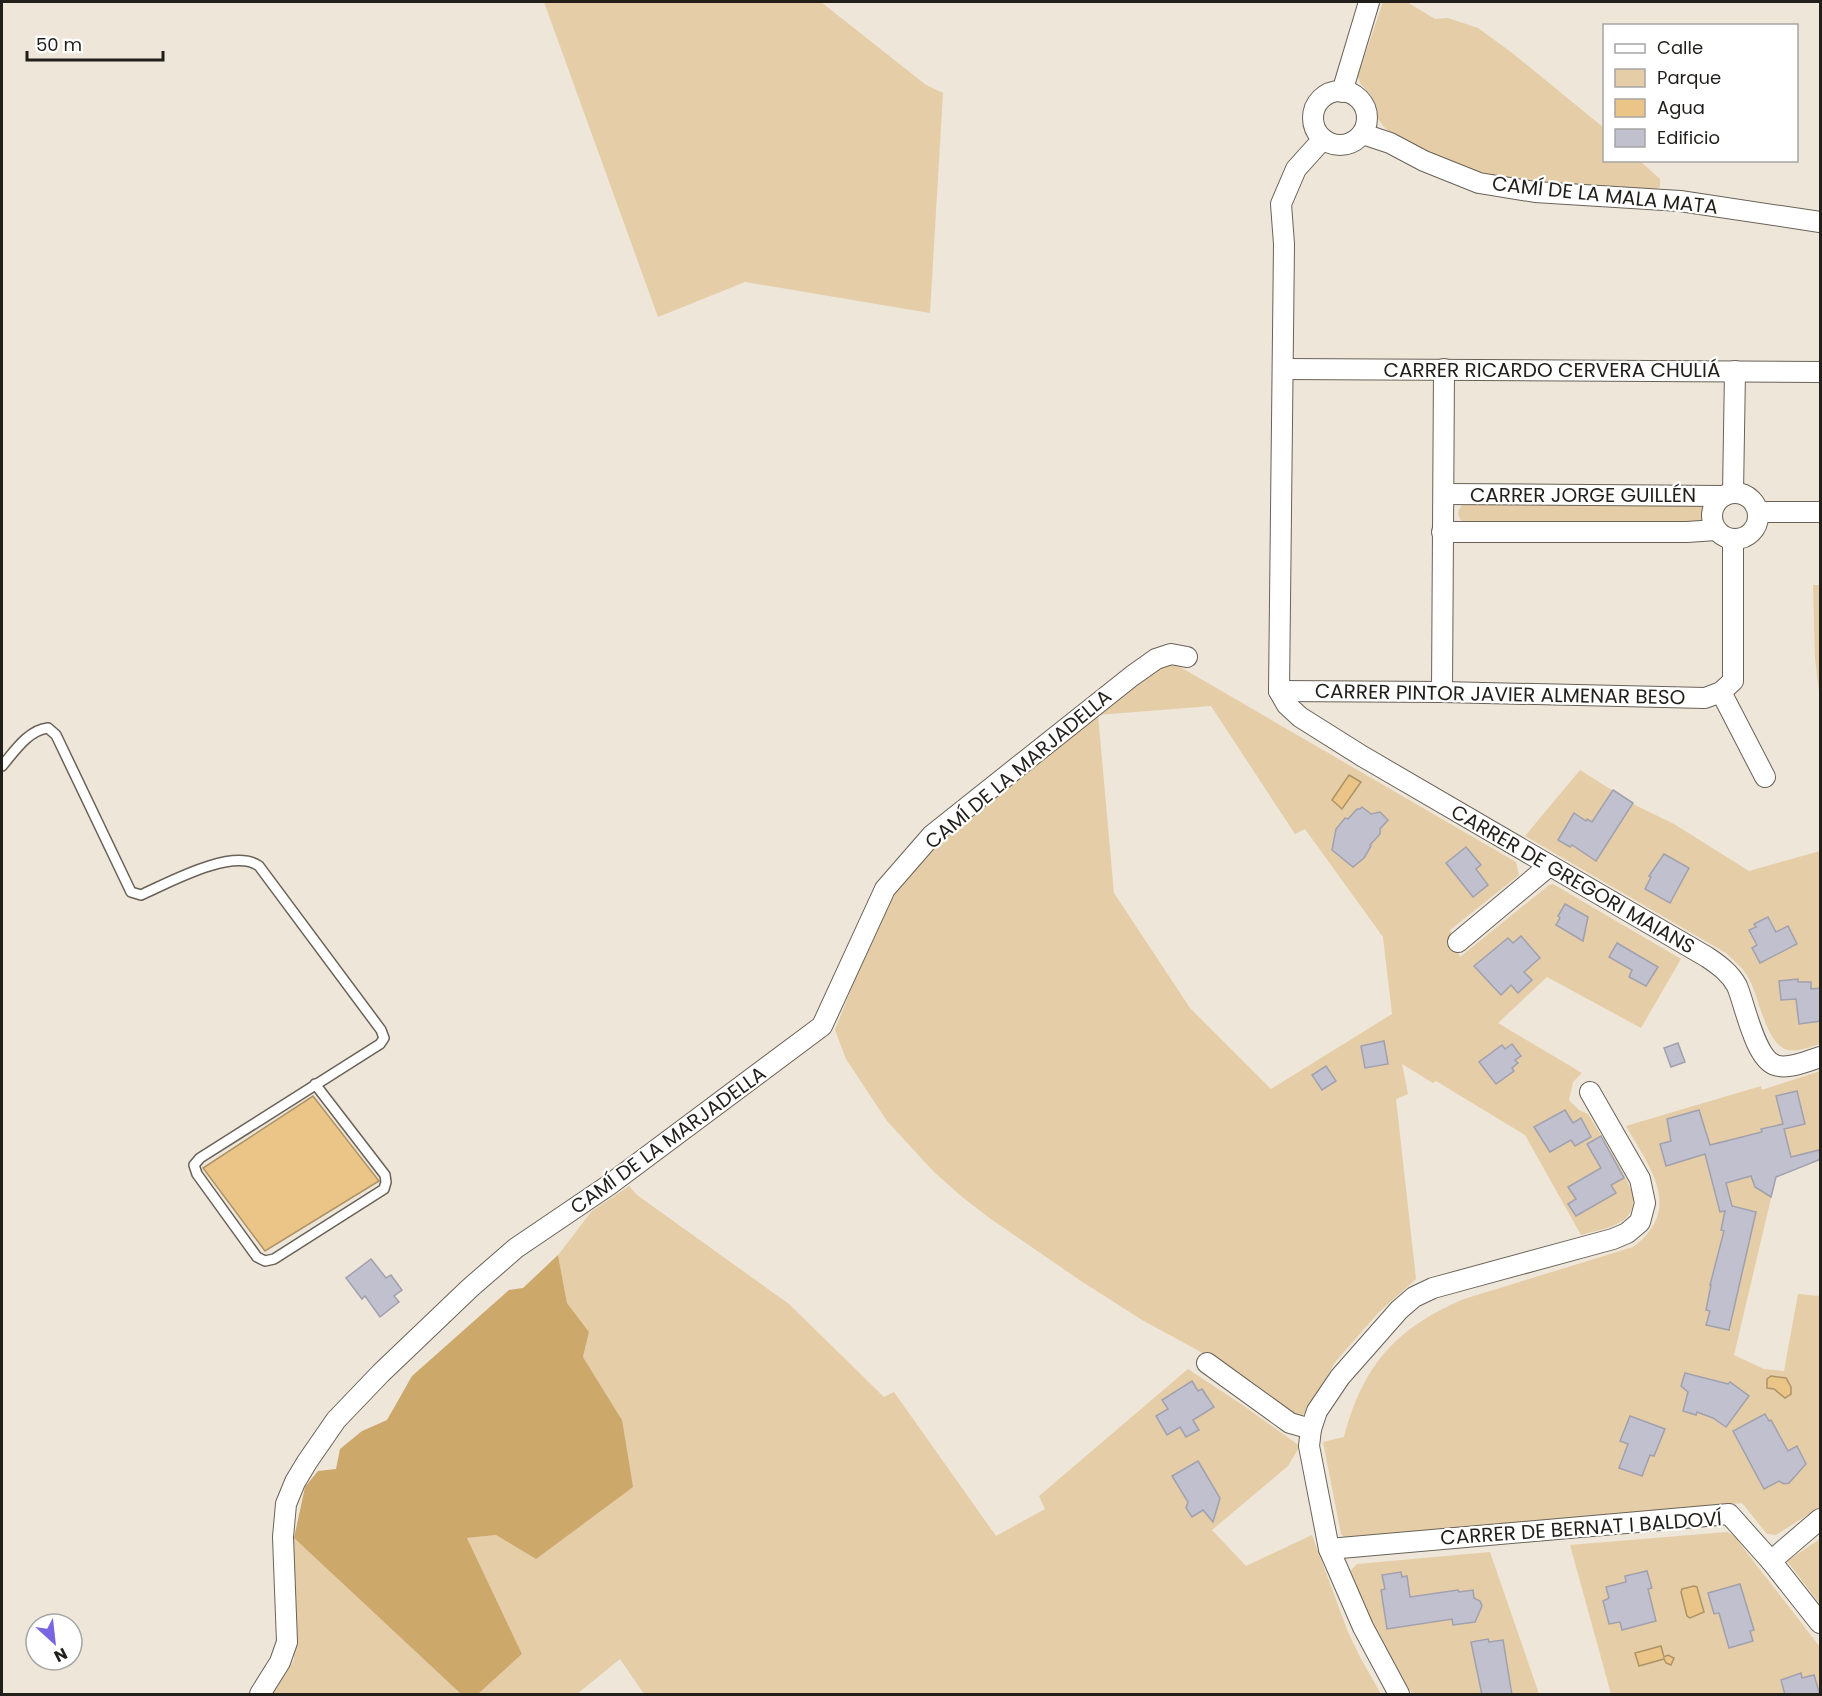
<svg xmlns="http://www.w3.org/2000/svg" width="1822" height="1696" font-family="Poppins,sans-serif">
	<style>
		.green { fill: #e5cda7; fill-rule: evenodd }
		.forest { fill: #cca86b }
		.water { fill: #eac587; stroke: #ae9367; stroke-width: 1.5 }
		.building { fill: #c0c0ce; stroke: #a1a0ae; stroke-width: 1.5 }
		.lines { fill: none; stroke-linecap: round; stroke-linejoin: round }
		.lane-casing { stroke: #696257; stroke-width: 12 }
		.street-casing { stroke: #696257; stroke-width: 22 }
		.lane { stroke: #fff; stroke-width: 9 }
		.street { stroke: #fff; stroke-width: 20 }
		.labels { text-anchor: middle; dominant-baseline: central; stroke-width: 4.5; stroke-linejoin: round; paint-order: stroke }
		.street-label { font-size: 20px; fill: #221f1b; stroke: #fff }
	</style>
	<rect width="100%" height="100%" fill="#eee6d9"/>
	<g class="green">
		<path d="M544,2H821L926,85L943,93L930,313L745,282L658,317Z"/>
		<path d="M1383,2H1407L1435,19L1448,18L1478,28L1511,52L1604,128V160L1640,161L1660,179V187L1654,190L1507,181L1449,164L1398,138L1384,127L1377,117L1372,97L1360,83L1358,76Z"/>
		<path d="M1465,503L1700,505L1704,507L1707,515L1704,523L1465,524C1456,518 1456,509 1465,503Z"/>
		<path d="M1813,585H1820V701L1815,658Z"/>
		<path d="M1175,664L1516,862L1519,875L1450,930L1460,957L1549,885L1553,884L1681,959L1641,1028L1547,977L1498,1023L1582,1073L1573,1082L1569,1100L1579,1110L1588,1114C1598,1131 1631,1181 1633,1197C1634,1205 1631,1214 1625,1219C1614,1228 1595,1231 1581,1235L1525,1135L1436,1081L1433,1083L1402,1064L1408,1094L1396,1099L1416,1279L1379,1312L1336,1361L1302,1417H1298L1199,1351L1142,1320L1081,1281L988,1217L961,1196L933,1171L887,1121L846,1059L835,1030L872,936L897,890L905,881L949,833L1137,680L1165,665ZM1211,706L1295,834L1305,829L1383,937L1392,1014L1271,1089L1190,1008L1114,893L1098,715Z"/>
		<path d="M1580,770L1637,806L1674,824L1749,871L1820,851V1044C1810,1047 1799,1052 1788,1050C1766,1046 1759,995 1748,977C1743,968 1734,961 1726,953L1525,836Z"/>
		<path d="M1820,1071V1159L1776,1177L1734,1355L1764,1369L1784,1371L1798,1294L1820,1296V1507L1776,1535L1767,1534L1742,1503L1345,1538L1341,1534L1323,1442L1344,1437C1363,1365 1396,1328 1464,1299L1633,1247C1684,1209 1650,1168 1626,1126L1761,1086L1762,1090Z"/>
		<path d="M629,1186L637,1195L789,1304L884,1397L894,1392L996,1536L1045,1509L1039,1496L1188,1369L1241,1404L1300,1446L1288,1466L1212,1530L1246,1566L1312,1535L1348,1632L1361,1659L1381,1694H644L620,1659L577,1694H478L522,1654L467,1538L496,1535L536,1559L622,1420L583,1357L589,1332L567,1303L558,1255L592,1211Z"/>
		<path d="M1727,1532L1734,1536L1820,1647V1694H1611L1570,1545Z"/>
		<path d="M294,1538L461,1694H271L294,1660Z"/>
		<path d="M1820,1539V1604L1787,1561Z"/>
		<path d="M1490,1552L1539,1694H1413C1384,1661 1369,1615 1352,1575L1351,1570L1357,1564Z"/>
	</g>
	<path class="forest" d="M558,1255L567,1303L589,1332L583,1357L622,1420L633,1487L536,1559L496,1535L467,1538L522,1654L478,1694H461L294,1538L305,1487L318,1471L336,1469L340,1449L362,1431L387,1420L412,1376L509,1290L523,1288Z"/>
	<g class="water">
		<path d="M1349,775L1361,782L1342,809L1332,800Z"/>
		<path d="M313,1096L379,1181L265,1251L203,1168Z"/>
		<path d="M1771,1376L1786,1378L1791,1387V1394L1785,1398L1774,1389L1767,1388V1379Z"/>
		<path d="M1694,1586L1697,1587L1704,1612L1690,1618L1687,1616L1681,1592L1682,1589Z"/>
		<path d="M1661,1646L1664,1657L1668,1655L1674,1658L1671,1665L1666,1663L1664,1659L1639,1666L1635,1653Z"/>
	</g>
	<g class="building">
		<path d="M1613,790L1633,803L1596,861L1572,845L1570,847L1558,840L1574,813L1586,821L1587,819L1592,822Z"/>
		<path d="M1362,807L1371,814L1380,812L1388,820L1380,829V834L1370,845L1371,846L1364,858L1353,867L1332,850L1336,829L1345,818L1348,819L1357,809H1360Z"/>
		<path d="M1466,847L1481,865L1476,869L1488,885L1473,897L1446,863Z"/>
		<path d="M1664,854L1689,868L1670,903L1645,889L1651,877L1649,876Z"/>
		<path d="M1565,904L1588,917L1583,941L1556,925L1560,918L1558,916Z"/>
		<path d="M1768,917L1776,932L1788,926L1797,944L1760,963L1752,948L1757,945L1749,930L1756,927L1754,924Z"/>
		<path d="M1521,936L1540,958L1524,972L1532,980L1518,993L1511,985L1501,995L1474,966L1508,938L1513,943Z"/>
		<path d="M1617,943L1658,967L1646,986L1629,977L1632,970L1609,957Z"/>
		<path d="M1798,979V982H1811V989L1821,988V1021L1799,1024L1796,999L1781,1000L1779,981Z"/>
		<path d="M1384,1041L1388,1064L1365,1068L1361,1046Z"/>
		<path d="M1678,1043L1685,1062L1671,1067L1664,1048Z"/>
		<path d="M1512,1044L1521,1056L1515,1060L1518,1063L1512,1068L1514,1071L1496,1084L1479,1062L1502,1045L1505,1049Z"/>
		<path d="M1326,1066L1336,1081L1322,1090L1312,1075Z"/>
		<path d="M1797,1091L1805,1124L1784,1129L1791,1157L1819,1150L1821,1159L1776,1177L1771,1197L1755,1187L1751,1176L1726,1183L1732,1206L1756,1212L1729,1330L1706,1325L1710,1311L1706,1310L1711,1285H1710L1724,1231L1721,1230L1725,1211L1720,1212L1705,1154L1666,1166L1660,1144L1671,1141L1667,1119L1699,1110L1710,1145L1762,1132L1761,1129L1783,1124L1776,1096Z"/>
		<path d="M1565,1110L1573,1123L1581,1118L1591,1137L1575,1146L1571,1140L1550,1152L1534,1127Z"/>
		<path d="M1601,1136L1624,1178L1611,1185L1616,1193L1576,1216L1568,1204L1576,1199L1568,1187L1601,1168L1587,1144Z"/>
		<path d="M371,1259L386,1278L391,1275L402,1290L394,1296L399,1302L380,1317L365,1296L362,1299L346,1278Z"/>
		<path d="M1685,1373L1728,1384L1730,1382L1749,1396L1726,1427L1713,1418L1697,1412L1696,1415L1683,1411L1688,1392L1681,1386Z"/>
		<path d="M1192,1381L1198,1391L1202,1389L1214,1407L1193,1420L1199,1430L1186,1437L1180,1427L1167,1435L1156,1416L1168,1409L1162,1400Z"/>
		<path d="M1765,1414L1769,1421L1771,1420L1788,1451L1797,1446L1806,1464L1789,1483L1784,1484L1779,1481L1764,1489L1733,1431Z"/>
		<path d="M1630,1416L1665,1429L1654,1456L1650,1455L1642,1476L1619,1468L1628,1444L1620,1441Z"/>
		<path d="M1198,1461L1220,1498L1213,1522L1203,1510L1192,1517L1186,1508L1188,1502L1172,1476Z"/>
		<path d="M1647,1571L1652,1588L1648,1589L1656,1621L1622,1630L1620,1622L1609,1624L1603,1601L1609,1598L1606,1587L1626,1582L1625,1576Z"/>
		<path d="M1401,1572L1402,1577L1407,1576L1410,1597L1458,1590L1459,1592L1473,1590L1474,1598L1480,1601L1482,1606L1475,1622L1453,1625L1452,1619L1387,1629L1381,1590L1385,1589L1382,1575Z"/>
		<path d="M1740,1584L1754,1630L1750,1631L1753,1641L1729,1648L1719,1613L1714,1614L1708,1593Z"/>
		<path d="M1488,1639L1489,1642L1503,1640L1512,1695H1482L1471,1642Z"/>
		<path d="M1801,1673L1802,1678L1814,1675L1820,1695H1785L1781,1680Z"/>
	</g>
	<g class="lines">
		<defs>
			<path id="lane" d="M2,766C14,752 28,730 48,728L56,735L131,892L141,895C168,883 233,847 259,866L381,1030L384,1038L380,1044L200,1158L194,1165L197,1174L257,1257L265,1261L274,1259L384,1189L386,1182L385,1175L315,1084"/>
			<g id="street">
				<circle cx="1340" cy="118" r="27"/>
				<path d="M1342,92L1369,2"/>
				<path d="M1363,134L1390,143L1424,161L1479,183L1535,192L1680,201L1820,222"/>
				<path d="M1323,139L1296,169L1281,204L1284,244L1279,691L1287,705L1300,717L1362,756L1707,957C1719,965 1730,973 1737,986C1745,1005 1755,1058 1775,1065C1788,1070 1808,1061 1820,1057"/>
				<path d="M1283,369L1820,372"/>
				<circle cx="1735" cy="516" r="23"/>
				<path d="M1733,493L1735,371"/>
				<path d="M1444,494L1723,496"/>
				<path d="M1758,512H1820"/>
				<path d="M1442,532H1687L1716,530"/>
				<path d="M1279,691L1442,692L1705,698L1721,692L1733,681V539"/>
				<path d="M1442,692L1444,369"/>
				<path d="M1721,692L1765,777"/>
				<path d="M1458,942L1549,866"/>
				<path d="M1207,1363L1290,1423L1311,1429"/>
				<path d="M1329,1549L1729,1514L1771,1561L1820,1623"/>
				<path d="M1771,1561L1820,1519"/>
				<path d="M260,1694L280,1662L287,1642L283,1537L286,1504L295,1482L307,1462L336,1420L381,1373L470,1288L516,1248L609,1185L822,1026L885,889L932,835L1132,676L1156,659L1171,654L1187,657"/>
				<path d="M1399,1694L1363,1627L1329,1549L1309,1446L1311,1429L1317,1411L1340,1377L1399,1310L1414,1297L1433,1288L1613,1239L1627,1233L1640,1222L1645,1203L1640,1179L1590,1092"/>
			</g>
		</defs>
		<use href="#lane" class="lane-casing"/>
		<use href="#street" class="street-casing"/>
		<use href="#lane" class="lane"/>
		<use href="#street" class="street"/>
	</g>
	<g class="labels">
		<g class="street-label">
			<text transform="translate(1605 195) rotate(6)">CAMÍ DE LA MALA MATA</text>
			<text x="1552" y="370">CARRER RICARDO CERVERA CHULIÁ</text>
			<text x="1583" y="495">CARRER JORGE GUILLÉN</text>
			<text transform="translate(1500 694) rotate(1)">CARRER PINTOR JAVIER ALMENAR BESO</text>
			<text transform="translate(1018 769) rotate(-40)">CAMÍ DE LA MARJADELLA</text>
			<text transform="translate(1573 879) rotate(30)">CARRER DE GREGORI MAIANS</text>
			<text transform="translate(668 1140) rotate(-36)">CAMÍ DE LA MARJADELLA</text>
			<text transform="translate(1581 1528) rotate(-4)">CARRER DE BERNAT I BALDOVÍ</text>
		</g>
	</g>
	<rect width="1822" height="1696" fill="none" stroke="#221f1b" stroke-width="6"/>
	<rect x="1603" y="24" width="195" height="138" fill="#ffffff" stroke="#a7a5a4" stroke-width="1.5"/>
	<rect x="1615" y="44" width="30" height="9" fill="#ffffff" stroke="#a7a5a4" stroke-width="1.5"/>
	<text x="1657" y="54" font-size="18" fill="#221f1b">Calle</text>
	<rect x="1615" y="69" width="30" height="18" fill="#e5cda7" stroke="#a7a5a4" stroke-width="1.5"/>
	<text x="1657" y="84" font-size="18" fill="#221f1b">Parque</text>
	<rect x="1615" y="99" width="30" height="18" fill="#eac587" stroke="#a7a5a4" stroke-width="1.5"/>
	<text x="1657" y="114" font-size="18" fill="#221f1b">Agua</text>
	<rect x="1615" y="129" width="30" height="18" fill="#c0c0ce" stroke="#a7a5a4" stroke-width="1.5"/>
	<text x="1657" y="144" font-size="18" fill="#221f1b">Edificio</text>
	<g transform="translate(54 1642) rotate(153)"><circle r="28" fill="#ffffff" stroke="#a7a5a4" stroke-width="1.5"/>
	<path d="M0-4.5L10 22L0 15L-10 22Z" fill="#7865e0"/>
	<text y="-9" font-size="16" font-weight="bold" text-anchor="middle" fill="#221f1b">N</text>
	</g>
	<path d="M27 51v9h136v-9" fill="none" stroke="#221f1b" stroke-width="3"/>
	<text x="36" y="51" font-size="18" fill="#221f1b" stroke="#ffffff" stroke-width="4.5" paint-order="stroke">50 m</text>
</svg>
